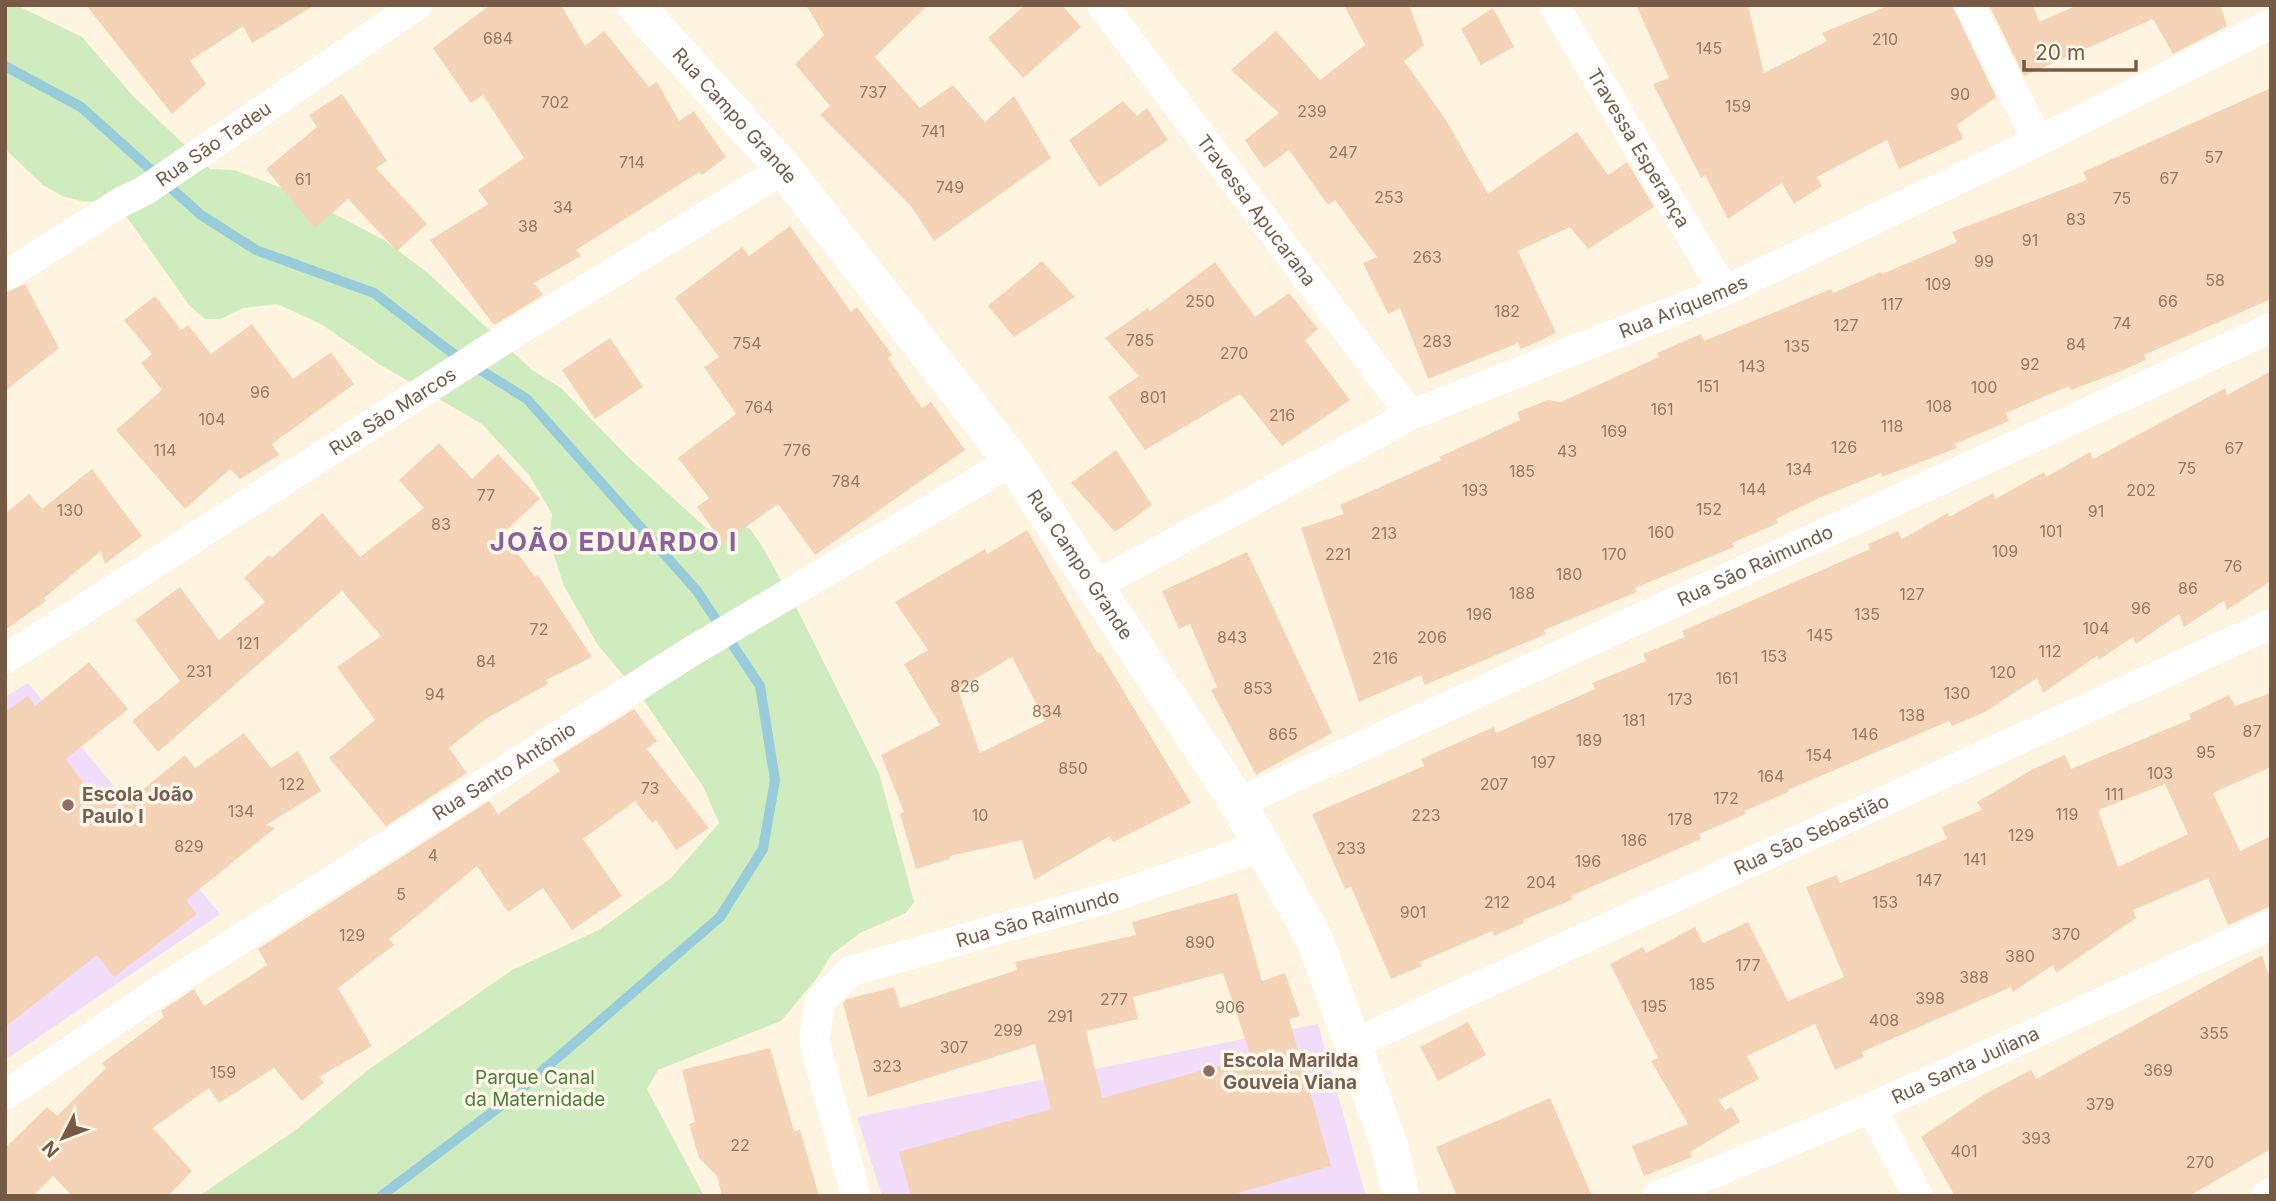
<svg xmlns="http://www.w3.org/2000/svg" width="2276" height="1201" font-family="Inter,sans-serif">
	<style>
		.education { fill: #f1ddfa }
		.green { fill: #ceecbe }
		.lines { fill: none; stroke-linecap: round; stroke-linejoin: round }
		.stream { stroke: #99ccdb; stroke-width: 10 }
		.building { fill: #f5d3b6; fill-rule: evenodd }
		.minor { stroke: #fff; stroke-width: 30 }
		.tertiary { stroke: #fff; stroke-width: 37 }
		.education-dot { fill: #8d6e63; stroke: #fff8e8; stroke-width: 2.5 }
		.labels { text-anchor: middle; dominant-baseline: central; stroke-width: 7; stroke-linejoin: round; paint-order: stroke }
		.number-label { font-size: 16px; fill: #967862 }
		.street-label { font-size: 19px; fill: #765a46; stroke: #fff8e8 }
		.education-label { font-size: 19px; font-weight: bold; fill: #785e54; stroke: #fff8e8; text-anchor: start }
		.park-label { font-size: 19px; fill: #4c7d3d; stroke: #fff8e8 }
		.district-label { font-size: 26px; font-weight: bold; letter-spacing: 2px; fill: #8b619b; stroke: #fff8e8 }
	</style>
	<rect width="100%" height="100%" fill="#fef4e0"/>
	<g class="education">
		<path d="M28,683L220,914L5,1060V697Z"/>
		<path d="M1318,1024L1366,1196H882L857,1117Z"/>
	</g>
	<path class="green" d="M5,5H16L82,37L133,96L210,169L234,170L295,193L384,240L428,273L532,370L561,388L628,457L706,528L718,530L739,524L750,529L762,546L798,611L879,773L914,902L906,913L860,933L831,955L817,978L781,1021L658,1070L647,1089L704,1196H199L297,1129L368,1070L512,970L599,930L671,878L719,823L704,788L643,699L598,645L564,586L549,540L552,514L544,500L529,475L482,424L379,364L321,324L277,304L243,308L221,319H205L189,305L124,213L101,202L81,201L62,196L43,185L5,149Z"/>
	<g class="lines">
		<path class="stream" d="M5,66L81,107L201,215L256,250L374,293L451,352L527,399L697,591L760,686L775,780L763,849L720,917L511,1098L381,1196"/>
	</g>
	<g class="building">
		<path d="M86,5H315L252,43L243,26L190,61L206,84L172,114Z"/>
		<path d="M490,5H561L585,46L604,31L649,87L657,82L679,121L694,111L726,157L702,175L699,172L576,250L581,256L534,283L543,295L494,325L430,240L488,204L478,190L524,158L483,95L471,103L433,48Z"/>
		<path d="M806,5H928L875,57L920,108L953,85L985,122L1014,96L1051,158L934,241L910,205L820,115L830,106L795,64L824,35Z"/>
		<path d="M1025,5H1062L1081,27L1023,78L988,38Z"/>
		<path d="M1344,5H1409L1424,45L1404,61L1446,120L1488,194L1577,132L1608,175L1627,162L1654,207L1588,249L1570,227L1518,251L1556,333L1521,349L1518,343L1428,379L1400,308L1388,314L1363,263L1377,257L1335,200L1328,205L1289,150L1264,168L1245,140L1279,113L1231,70L1276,31L1320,80L1365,45Z"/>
		<path d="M1636,5H1748L1764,73L1827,41L1822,33L1890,5H1952L1996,97L1957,125L1963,139L1899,169L1887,140L1817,177L1822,186L1794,204L1782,183L1728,219L1705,175L1701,178L1653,84L1669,78Z"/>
		<path d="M1989,5H2033L2039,22L2078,5H2220L2227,26L2173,54L2153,19L2024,76Z"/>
		<path d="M1493,8L1514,47L1481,65L1461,29Z"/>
		<path d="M2271,88V299L2144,355L2146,360L2116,373L2071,390L2069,386L2006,413L2009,421L1955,444L1957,448L1882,477L1881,473L1819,498L1776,519L1778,523L1732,543L1734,547L1635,588L1637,592L1544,630L1546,634L1425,685L1421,675L1359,702L1301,528L1344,514L1340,505L1441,460L1439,457L1520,420L1517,412L1548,400L1561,402L1659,357L1657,353L1701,334L1704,341L1831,289L1833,293L1881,272L1882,274L1957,242L1952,232L2087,180L2083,172Z"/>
		<path d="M342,94L387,161L376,168L427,224L397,251L348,199L315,228L266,169L317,127L309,115Z"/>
		<path d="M1123,101L1137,116L1147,108L1168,140L1099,187L1069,140Z"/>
		<path d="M790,226L851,312L857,307L892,355L888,358L922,408L931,402L965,450L815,555L778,504L723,543L697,507L709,498L678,458L736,414L704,367L719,357L675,298L742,247L749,256Z"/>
		<path d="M1042,261L1075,297L1014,337L988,306Z"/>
		<path d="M1215,262L1255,317L1289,293L1318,329L1305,340L1350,400L1282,446L1240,394L1145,450L1108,397L1139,376L1105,338L1148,308L1150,311Z"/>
		<path d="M25,284L59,348L5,391V293Z"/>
		<path d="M155,296L181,330L188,325L211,354L252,324L293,379L331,352L354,384L272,444L279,455L240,479L230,469L185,509L116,430L162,390L141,363L152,354L124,320Z"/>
		<path d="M610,338L643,387L595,419L562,370Z"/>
		<path d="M2271,371V581L2227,610L2224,601L2184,627L2179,614L2136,644L2133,637L2099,660L2097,656L2043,693L2037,678L1985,712L1952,726L1949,721L1788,790L1789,792L1744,811L1746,814L1699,834L1701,839L1571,896L1572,900L1523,920L1524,923L1494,936L1492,931L1420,962L1422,966L1391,979L1351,887L1345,889L1312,814L1424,766L1421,759L1464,740L1494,727L1496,733L1595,689L1592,683L1646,661L1643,654L1685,637L1682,631L1870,549L1868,544L1898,531L1902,539L1948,513L1949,517L1993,493L1995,499L2044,472L2046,477L2090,452L2093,459L2225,388L2227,395Z"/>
		<path d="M439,443L472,479L498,454L540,499L503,533L535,577L538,575L592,657L546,680L548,684L484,720L449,748L467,773L386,826L329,758L375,720L337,667L381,636L342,591L158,752L132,721L180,681L135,620L180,587L219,640L265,602L244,578L269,555L272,558L322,513L360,557L424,508L399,480Z"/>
		<path d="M1116,450L1152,505L1115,532L1071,483Z"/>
		<path d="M92,469L142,536L105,564L101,551L44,598L46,601L5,630V514L29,494L42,509Z"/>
		<path d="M1027,530L1098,654L1100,652L1191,803L1113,842L1110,836L1034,880L1022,840L950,856V859L916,869L900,814L904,812L881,755L940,725L904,664L928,650L895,602L985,549L987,554ZM1012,657L1045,721L980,753L958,689Z"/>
		<path d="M1247,552L1332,733L1256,775L1211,690L1217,687L1190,624L1179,629L1162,591Z"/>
		<path d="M89,662L128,709L66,759L100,805L111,797L119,809L185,755L195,768L244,733L271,768L298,751L321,791L266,825L275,828L186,900L197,914L114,977L97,955L5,1027V712L28,696L35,706Z"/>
		<path d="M2271,693V767L2213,793L2240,851L2271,836V906L2228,925L2208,878L2133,910L2136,918L2056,973L2053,965L2013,992L2011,987L1894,1038L1862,1052L1864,1057L1835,1070L1815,1024L1747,1056L1759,1079L1719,1100L1725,1110L1732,1107L1740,1122L1690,1152L1692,1157L1644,1176L1632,1146L1688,1124L1651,1061L1658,1058L1610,964L1643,947L1646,953L1695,927L1703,943L1748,922L1788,1001L1844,977L1806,887L1837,875L1840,883L1947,839L1942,827L1982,810L1977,802L2033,769L2065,755L2071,769L2191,719L2189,714L2229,695L2235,706ZM2165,784L2188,834L2118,867L2098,810Z"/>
		<path d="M634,709L657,741L647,749L709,828L676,850L656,820L652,823L635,801L583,839L622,896L572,930L543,888L508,912L477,866L389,939L394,945L338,988L372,1046L319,1077L324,1082L302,1101L274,1068L219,1103L209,1088L153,1128L192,1171L168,1196H72L53,1176L33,1196H5V1148L47,1107L57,1116L106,1068L102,1063L164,1017L161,1011L194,989L204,1006L267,965L258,949L489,801L498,814L560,771L553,760Z"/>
		<path d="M1237,893L1262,981L1285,973L1300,1016L1289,1019L1331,1166L1228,1196H911L899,1152L1051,1109L1035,1044L868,1097L843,1003L847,999L894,987L900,1008L1017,970L1015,962L1136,935L1132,922ZM1223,973L1251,1057L1102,1098L1086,1031L1138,1019L1133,997Z"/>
		<path d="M2262,955L2271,981V1149L2189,1196H1955L1921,1137L1985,1094L2031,1070L2036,1079Z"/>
		<path d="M1468,1022L1486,1055L1438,1081L1420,1047Z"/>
		<path d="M770,1048L794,1131L800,1130L819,1196H722L717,1176L699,1158L689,1124L695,1122L682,1070Z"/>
		<path d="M1550,1098L1592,1196H1457L1436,1147Z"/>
	</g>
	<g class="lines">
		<g class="minor">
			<path id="s1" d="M1102,5L1411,415"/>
			<path id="s2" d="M1554,5L1724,291"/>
			<path d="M1969,5L2038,141"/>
			<path id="s3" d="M5,276L123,201L144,191L417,5"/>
			<path id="s4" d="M1096,585L1411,415L1724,291L2038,141L2271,24"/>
			<path id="s5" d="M5,659L522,328L784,169"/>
			<path id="s6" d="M1238,803L2271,328"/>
			<path id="s7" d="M1353,1044L2271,624"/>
			<path id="s8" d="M5,1095L159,991L692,651L1012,461"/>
			<path d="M1871,1108L1918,1196"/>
			<path id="s9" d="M856,1196L814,1040L820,1001L851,971L1118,895L1263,846"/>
			<path id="s10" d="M1658,1196L1871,1108L2271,925"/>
			<path d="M2266,1196L2271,1193"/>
		</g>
		<path class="tertiary" id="s11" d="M635,5L784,169L1012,461L1238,803L1315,940L1389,1144L1401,1196"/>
	</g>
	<g class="education-dot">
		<circle cx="68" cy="805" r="7"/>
		<circle cx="1209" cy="1071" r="7"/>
	</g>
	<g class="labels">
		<g class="number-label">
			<text x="498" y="38">684</text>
			<text x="1885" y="39">210</text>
			<text x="1709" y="48">145</text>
			<text x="873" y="92">737</text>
			<text x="1960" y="94">90</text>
			<text x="555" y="102">702</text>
			<text x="1738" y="106">159</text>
			<text x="1312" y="111">239</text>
			<text x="933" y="131">741</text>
			<text x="1343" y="152">247</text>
			<text x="2214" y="157">57</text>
			<text x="632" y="162">714</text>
			<text x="2169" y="178">67</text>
			<text x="303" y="179">61</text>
			<text x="950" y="187">749</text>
			<text x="1389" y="197">253</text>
			<text x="2122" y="198">75</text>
			<text x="563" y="207">34</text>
			<text x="2076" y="219">83</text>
			<text x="528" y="226">38</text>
			<text x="2030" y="240">91</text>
			<text x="1427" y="257">263</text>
			<text x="1984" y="261">99</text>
			<text x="2215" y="280">58</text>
			<text x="1938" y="284">109</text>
			<text x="1200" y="301">250</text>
			<text x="2168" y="301">66</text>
			<text x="1892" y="304">117</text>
			<text x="1507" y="311">182</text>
			<text x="2122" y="323">74</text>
			<text x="1846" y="325">127</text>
			<text x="1140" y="340">785</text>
			<text x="1437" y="341">283</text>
			<text x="747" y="343">754</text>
			<text x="2076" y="344">84</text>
			<text x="1797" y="346">135</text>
			<text x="1234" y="353">270</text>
			<text x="2030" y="364">92</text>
			<text x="1752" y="366">143</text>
			<text x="1708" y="386">151</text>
			<text x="1984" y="387">100</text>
			<text x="260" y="392">96</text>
			<text x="1153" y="397">801</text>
			<text x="1939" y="406">108</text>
			<text x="759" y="407">764</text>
			<text x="1662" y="409">161</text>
			<text x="1282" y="415">216</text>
			<text x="212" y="419">104</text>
			<text x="1892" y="426">118</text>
			<text x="1614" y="431">169</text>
			<text x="1844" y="447">126</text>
			<text x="2234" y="448">67</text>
			<text x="165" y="450">114</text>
			<text x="797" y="450">776</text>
			<text x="1567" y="451">43</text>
			<text x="2187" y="468">75</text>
			<text x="1799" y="469">134</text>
			<text x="1522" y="471">185</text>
			<text x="846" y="481">784</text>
			<text x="1753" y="489">144</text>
			<text x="1475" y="490">193</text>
			<text x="2141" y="490">202</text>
			<text x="486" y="495">77</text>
			<text x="1709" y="509">152</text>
			<text x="70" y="510">130</text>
			<text x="2096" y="511">91</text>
			<text x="441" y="524">83</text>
			<text x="2051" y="531">101</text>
			<text x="1661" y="532">160</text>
			<text x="1384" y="533">213</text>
			<text x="2005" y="551">109</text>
			<text x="1338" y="554">221</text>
			<text x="1614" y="554">170</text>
			<text x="2233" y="566">76</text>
			<text x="1569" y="574">180</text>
			<text x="2188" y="588">86</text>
			<text x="1522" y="593">188</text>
			<text x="1912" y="594">127</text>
			<text x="2141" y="608">96</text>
			<text x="1479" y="614">196</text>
			<text x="1867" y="614">135</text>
			<text x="2096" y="628">104</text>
			<text x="539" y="629">72</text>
			<text x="1820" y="635">145</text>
			<text x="1232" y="637">843</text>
			<text x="1432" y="637">206</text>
			<text x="248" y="643">121</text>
			<text x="2050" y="651">112</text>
			<text x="1774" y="656">153</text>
			<text x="1385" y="658">216</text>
			<text x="486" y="661">84</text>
			<text x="199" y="671">231</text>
			<text x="2003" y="672">120</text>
			<text x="1727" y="678">161</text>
			<text x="965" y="686">826</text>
			<text x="1258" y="688">853</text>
			<text x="1957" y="693">130</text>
			<text x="435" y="694">94</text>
			<text x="1680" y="699">173</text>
			<text x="1047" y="711">834</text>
			<text x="1912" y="715">138</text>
			<text x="1634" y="720">181</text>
			<text x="2252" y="731">87</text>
			<text x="1283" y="734">865</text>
			<text x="1865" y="734">146</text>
			<text x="1589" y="740">189</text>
			<text x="2206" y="752">95</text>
			<text x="1819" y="755">154</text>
			<text x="1543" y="762">197</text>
			<text x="1073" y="768">850</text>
			<text x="2160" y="773">103</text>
			<text x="1771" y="776">164</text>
			<text x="292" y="784">122</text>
			<text x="1494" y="784">207</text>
			<text x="650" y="788">73</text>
			<text x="2114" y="794">111</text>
			<text x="1726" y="798">172</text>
			<text x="241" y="811">134</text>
			<text x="2067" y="814">119</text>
			<text x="980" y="815">10</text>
			<text x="1426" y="815">223</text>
			<text x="1680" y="819">178</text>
			<text x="2021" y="835">129</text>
			<text x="1634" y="840">186</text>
			<text x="189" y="846">829</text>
			<text x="1351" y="848">233</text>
			<text x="433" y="855">4</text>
			<text x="1975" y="859">141</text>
			<text x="1588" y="861">196</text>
			<text x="1929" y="880">147</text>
			<text x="1541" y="882">204</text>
			<text x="401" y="894">5</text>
			<text x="1497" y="902">212</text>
			<text x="1885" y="902">153</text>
			<text x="1413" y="912">901</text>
			<text x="2066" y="934">370</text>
			<text x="352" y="935">129</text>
			<text x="1200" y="942">890</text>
			<text x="2020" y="956">380</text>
			<text x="1748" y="965">177</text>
			<text x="1974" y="977">388</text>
			<text x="1702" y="984">185</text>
			<text x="1930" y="998">398</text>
			<text x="1114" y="999">277</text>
			<text x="1654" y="1006">195</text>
			<text x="1230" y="1007">906</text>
			<text x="1060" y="1016">291</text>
			<text x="1884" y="1020">408</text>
			<text x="1008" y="1030">299</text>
			<text x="2214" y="1033">355</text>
			<text x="954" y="1047">307</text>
			<text x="887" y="1066">323</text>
			<text x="2158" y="1070">369</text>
			<text x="223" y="1072">159</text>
			<text x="2100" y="1104">379</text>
			<text x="2036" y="1138">393</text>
			<text x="740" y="1145">22</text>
			<text x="1964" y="1151">401</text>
			<text x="2200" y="1162">270</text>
		</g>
		<g class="street-label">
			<text stroke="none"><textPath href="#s11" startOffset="149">Rua Campo Grande</textPath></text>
			<text stroke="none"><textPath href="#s3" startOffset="247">Rua São Tadeu</textPath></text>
			<text stroke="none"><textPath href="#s2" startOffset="166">Travessa Esperança</textPath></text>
			<text stroke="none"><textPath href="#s1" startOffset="257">Travessa Apucarana</textPath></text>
			<text stroke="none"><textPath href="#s4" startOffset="651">Rua Ariquemes</textPath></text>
			<text stroke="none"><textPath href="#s5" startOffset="460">Rua São Marcos</textPath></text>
			<text stroke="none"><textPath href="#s11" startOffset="716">Rua Campo Grande</textPath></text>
			<text stroke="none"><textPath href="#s6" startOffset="569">Rua São Raimundo</textPath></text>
			<text stroke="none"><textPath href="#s8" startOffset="595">Rua Santo Antônio</textPath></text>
			<text stroke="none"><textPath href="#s7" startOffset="504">Rua São Sebastião</textPath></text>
			<text stroke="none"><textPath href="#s9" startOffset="438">Rua São Raimundo</textPath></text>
			<text stroke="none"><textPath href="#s10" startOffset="334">Rua Santa Juliana</textPath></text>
		</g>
		<g class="education-label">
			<text x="82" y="794">Escola João<tspan x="82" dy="22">Paulo I</tspan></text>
			<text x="1223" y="1060">Escola Marilda<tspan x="1223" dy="22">Gouveia Viana</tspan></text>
		</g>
		<g class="park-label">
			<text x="535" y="1077">Parque Canal<tspan x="535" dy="22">da Maternidade</tspan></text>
		</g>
		<g class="district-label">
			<text x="614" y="541">JOÃO EDUARDO I</text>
		</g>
	</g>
	<rect width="2276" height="1201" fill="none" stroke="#765a46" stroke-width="14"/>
	<g transform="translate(63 1138) rotate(228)" stroke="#fff8e8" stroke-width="5" paint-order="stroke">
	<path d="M0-5L12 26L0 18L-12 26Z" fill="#765a46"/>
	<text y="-10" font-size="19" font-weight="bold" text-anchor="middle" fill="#765a46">N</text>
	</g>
	<path d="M2024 60v10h112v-10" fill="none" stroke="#765a46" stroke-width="3.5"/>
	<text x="2035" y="60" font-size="21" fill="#765a46" stroke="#fff8e8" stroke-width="5" paint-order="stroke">20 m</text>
</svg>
